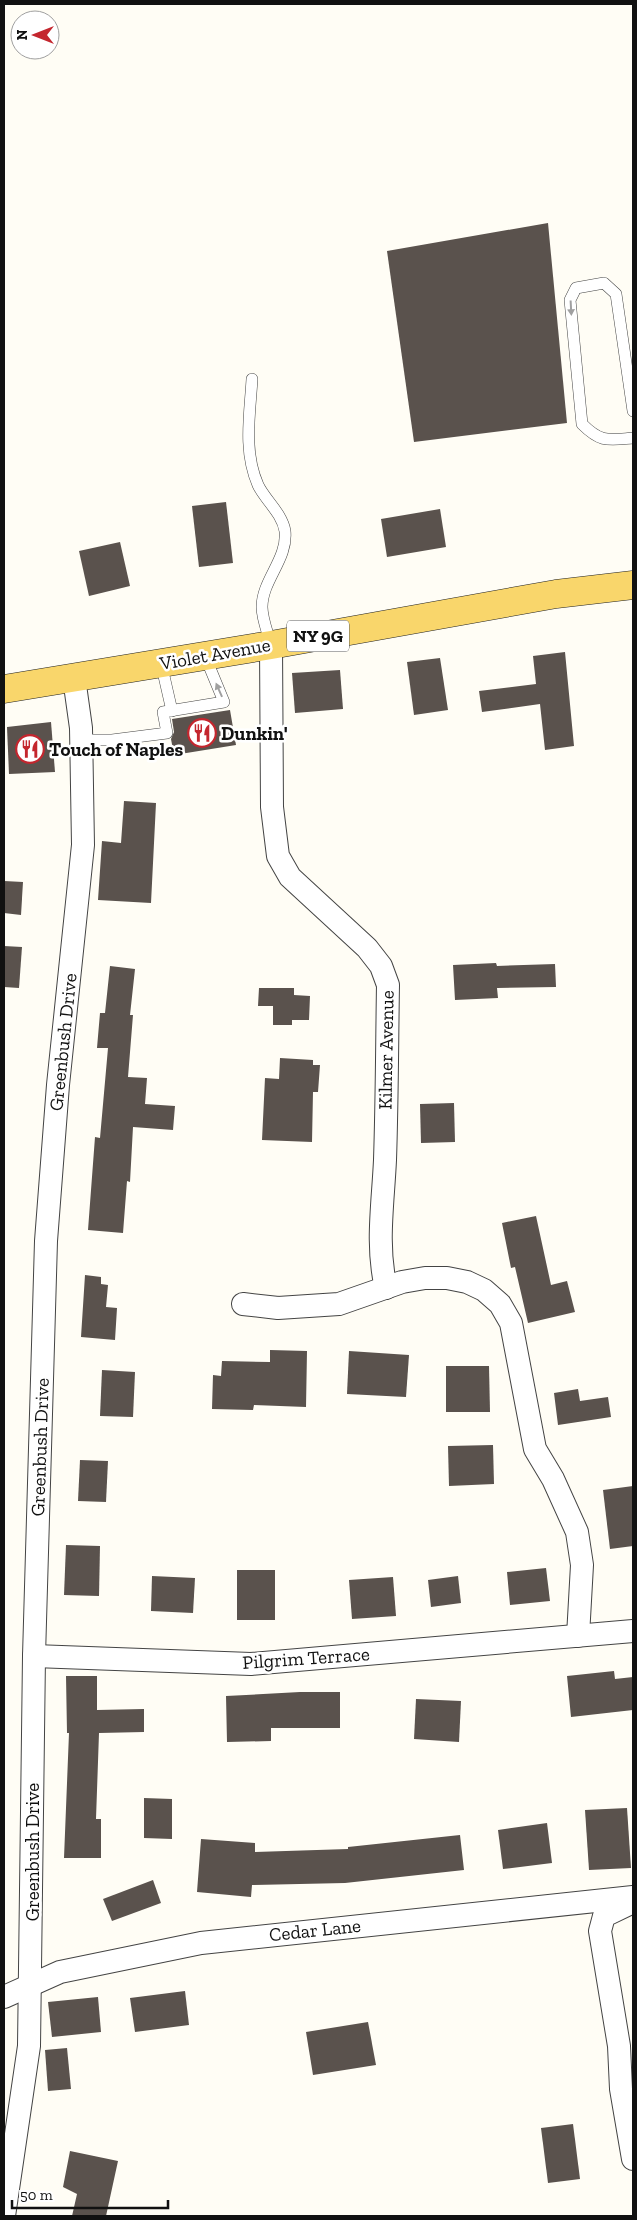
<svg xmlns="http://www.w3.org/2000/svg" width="637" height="2220" font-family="'Zilla Slab',serif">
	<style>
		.building { fill: #5a524d }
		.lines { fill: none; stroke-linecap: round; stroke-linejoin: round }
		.lane-casing { stroke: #444; stroke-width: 12 }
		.street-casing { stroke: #444; stroke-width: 24 }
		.primary-casing { stroke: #222; stroke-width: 29 }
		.lane { stroke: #fff; stroke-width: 11 }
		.street { stroke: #fff; stroke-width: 22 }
		.primary { stroke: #f9d66b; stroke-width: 28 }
		.oneway { fill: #a0a0a0 }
		.labels { text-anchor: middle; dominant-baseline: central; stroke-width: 5; stroke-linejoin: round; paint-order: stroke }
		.shield { fill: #fff; stroke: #585858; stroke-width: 1 }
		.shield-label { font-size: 18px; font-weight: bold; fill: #111 }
		.street-label { font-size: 19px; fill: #111; stroke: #fff }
		.poi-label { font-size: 19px; font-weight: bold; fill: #111; stroke: #fff; text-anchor: start }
	</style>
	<rect width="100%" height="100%" fill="#fffdf5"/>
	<g class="building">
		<path d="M548,223L567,423L414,442L387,251Z"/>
		<path d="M226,502L233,563L199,567L192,506Z"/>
		<path d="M440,509L446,547L387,557L381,519Z"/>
		<path d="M120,542L130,586L89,596L79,551Z"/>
		<path d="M565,652L574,746L545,750L540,704L482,712L479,691L536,684L533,656Z"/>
		<path d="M440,658L448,710L414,715L407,662Z"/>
		<path d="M340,670L343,709L295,713L292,673Z"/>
		<path d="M230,710L236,745L174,755L171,739L174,732L172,719Z"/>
		<path d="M51,722L55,772L9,774L7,727Z"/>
		<path d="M124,801L156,803L151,903L98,900L102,841L121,843Z"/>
		<path d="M4,881L23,882L21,915L4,913Z"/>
		<path d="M4,946L22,947L19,988L4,987Z"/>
		<path d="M496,963L497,966L555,964L556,987L497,988L498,998L455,1000L453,965Z"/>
		<path d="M110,966L135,969L130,1015H133L128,1077L147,1078L145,1104L175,1106L173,1130L133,1127L130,1182L127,1181L123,1233L88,1230L95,1137L100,1138L108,1048H97L100,1013H105Z"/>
		<path d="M259,988H294V995L310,996L309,1020H292V1025H273V1006H258Z"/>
		<path d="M280,1058L313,1060V1065H320L318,1092H313L312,1142L262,1140L265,1078L279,1079Z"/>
		<path d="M454,1103L455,1142L421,1143L420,1104Z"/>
		<path d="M536,1216L551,1285L567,1281L575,1312L528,1323L515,1267L511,1268L502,1223Z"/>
		<path d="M85,1275L101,1277V1284L108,1285L106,1307L117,1308L115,1340L81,1337Z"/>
		<path d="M270,1350L307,1351L306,1407L254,1405L253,1410L212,1409L213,1375L221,1376L222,1361L270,1362Z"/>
		<path d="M349,1351L409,1355L406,1397L347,1394Z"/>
		<path d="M446,1366H489L490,1412H446Z"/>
		<path d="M102,1370L135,1372L133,1417L100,1416Z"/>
		<path d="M578,1389L580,1401L608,1397L611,1417L558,1425L554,1393Z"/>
		<path d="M493,1445L494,1484L449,1486L448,1446Z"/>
		<path d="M80,1460L108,1461L106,1502L78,1501Z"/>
		<path d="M633,1486V1546L610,1549L603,1490Z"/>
		<path d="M66,1545L100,1546L99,1596L64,1595Z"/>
		<path d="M546,1568L550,1601L510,1605L507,1572Z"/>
		<rect x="237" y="1570" width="38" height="50"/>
		<path d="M152,1576L195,1578L193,1613L151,1611Z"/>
		<path d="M458,1576L461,1603L431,1607L428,1580Z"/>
		<path d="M393,1577L396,1616L352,1619L349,1580Z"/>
		<path d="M614,1671L615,1679L633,1677V1710L571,1717L567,1676Z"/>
		<path d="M66,1676H97V1710L144,1709V1732L99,1733L96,1819H101V1858H64L69,1733H67Z"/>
		<path d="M300,1692H340V1728H271V1741L227,1742L226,1696Z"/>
		<path d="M416,1699L461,1701L459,1742L414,1739Z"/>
		<path d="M144,1798L172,1799V1839L144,1838Z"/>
		<path d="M627,1808L631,1868L589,1870L585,1810Z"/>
		<path d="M547,1823L552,1863L503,1869L498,1830Z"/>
		<path d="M460,1835L464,1870L345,1883L252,1885L251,1897L197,1892L201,1839L255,1843V1852L348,1849V1847Z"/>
		<path d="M153,1880L161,1903L112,1921L103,1899Z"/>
		<path d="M185,1991L189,2025L135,2032L130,1998Z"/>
		<path d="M98,1997L101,2032L52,2037L48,2002Z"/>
		<path d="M368,2022L376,2065L313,2075L306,2032Z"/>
		<path d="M67,2048L71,2089L48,2091L45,2050Z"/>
		<path d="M573,2124L580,2179L548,2183L541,2128Z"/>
		<path d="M70,2151L118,2161L106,2216H72L77,2194L63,2187Z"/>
	</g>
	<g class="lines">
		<defs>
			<g id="lane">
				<path d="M252,379C250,414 243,451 258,485C265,500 282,513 285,531C288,559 262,580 262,607C262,619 268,633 271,645"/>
				<path d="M633,411L616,294L604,283L576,288L570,300L582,424C601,443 608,440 633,438"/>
				<path d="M161,663L172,711"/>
				<path d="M81,740H112L167,733L163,712L224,702L205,656"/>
			</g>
			<g id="street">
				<path d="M271,645L272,807L278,856L290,877L367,948L381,966L388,985C387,1043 387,1101 385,1160C383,1204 376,1245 386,1288"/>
				<path d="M243,1304L278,1308L339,1304L402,1282L425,1278H447L467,1282L484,1290L500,1304L511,1323L535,1449L553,1479L577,1532L582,1565L578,1636"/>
				<path d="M34,1656L251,1664L633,1631"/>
				<path d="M633,1902L604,1916L600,1931L619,2046L621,2089L633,2159"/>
				<path d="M4,1997L60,1972L201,1943L633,1897"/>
				<path d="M4,2216L29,2046L34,1656L46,1241L58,1085L83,845L81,728L74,678"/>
			</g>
			<path id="primary" d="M4,689L271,645L556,594L633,585"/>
		</defs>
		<use href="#lane" class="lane-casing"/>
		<use href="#street" class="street-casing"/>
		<use href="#primary" class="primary-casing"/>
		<use href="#lane" class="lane"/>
		<use href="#street" class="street"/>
		<use href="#primary" class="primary"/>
	</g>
	<defs><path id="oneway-solid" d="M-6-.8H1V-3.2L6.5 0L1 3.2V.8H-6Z" transform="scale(1.25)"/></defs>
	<g class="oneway">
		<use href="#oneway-solid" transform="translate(571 308) rotate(87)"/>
		<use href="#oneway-solid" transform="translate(219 690) rotate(-114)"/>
	</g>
	<defs>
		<symbol id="restaurant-ring" viewBox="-11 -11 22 22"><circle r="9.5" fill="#fff" stroke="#c4262e" stroke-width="1.5"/><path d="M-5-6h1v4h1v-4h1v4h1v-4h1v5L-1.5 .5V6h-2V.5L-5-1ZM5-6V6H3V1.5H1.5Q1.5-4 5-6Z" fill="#c4262e"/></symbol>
	</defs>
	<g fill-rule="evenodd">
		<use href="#restaurant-ring" x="186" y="717" width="32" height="32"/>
		<use href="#restaurant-ring" x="14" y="733" width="32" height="32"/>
	</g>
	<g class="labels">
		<rect class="shield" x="287" y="620.5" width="62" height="31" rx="4"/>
		<g class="shield-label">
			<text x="318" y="636">NY 9G</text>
		</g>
		<g class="street-label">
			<text transform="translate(215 654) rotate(-10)">Violet Avenue</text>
			<text transform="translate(63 1042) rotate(-84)">Greenbush Drive</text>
			<text transform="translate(386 1050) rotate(-89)">Kilmer Avenue</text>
			<text transform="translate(40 1447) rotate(-88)">Greenbush Drive</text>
			<text transform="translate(306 1658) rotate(-4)">Pilgrim Terrace</text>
			<text transform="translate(32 1852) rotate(-90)">Greenbush Drive</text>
			<text transform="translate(315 1930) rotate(-6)">Cedar Lane</text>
		</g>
		<g class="poi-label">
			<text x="221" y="733">Dunkin'</text>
			<text x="49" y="749">Touch of Naples</text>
		</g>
	</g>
	<rect width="637" height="2220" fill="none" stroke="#111111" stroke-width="10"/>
	<g transform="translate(35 35) rotate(270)"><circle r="24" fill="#ffffff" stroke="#a0a0a0"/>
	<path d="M0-4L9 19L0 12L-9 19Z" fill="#c4262e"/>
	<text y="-8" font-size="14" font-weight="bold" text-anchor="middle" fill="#111111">N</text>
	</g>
	<path d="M12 2200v8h156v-8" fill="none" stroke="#111111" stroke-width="2.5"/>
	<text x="20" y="2200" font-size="15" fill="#111111" stroke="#ffffff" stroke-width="4" paint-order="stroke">50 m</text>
</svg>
